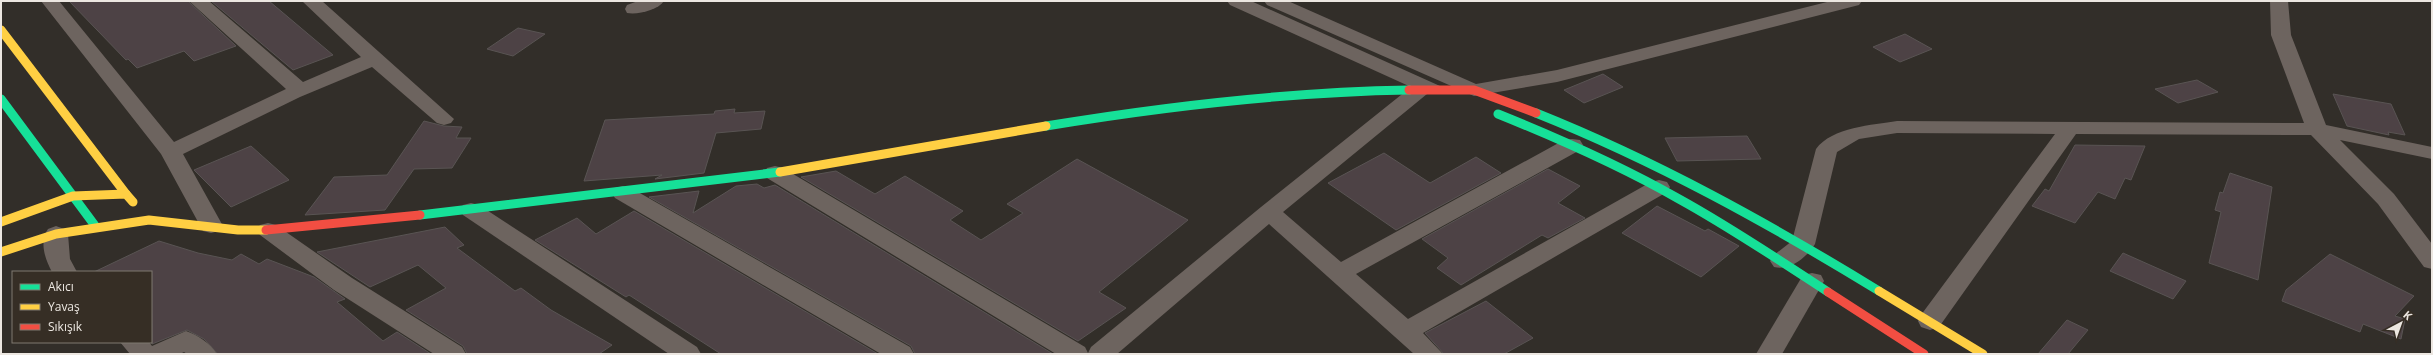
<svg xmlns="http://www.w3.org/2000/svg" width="2433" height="355" font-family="'Open Sans',sans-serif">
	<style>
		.building { fill: #4d4245; stroke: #595453 }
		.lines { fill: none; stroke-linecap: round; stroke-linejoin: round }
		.street { fill: #6d645f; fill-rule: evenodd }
		.fast { stroke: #16e098; stroke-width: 9 }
		.slow { stroke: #ffcf43; stroke-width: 9 }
		.jam { stroke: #f24e42; stroke-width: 9 }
	</style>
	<rect width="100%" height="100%" fill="#322e29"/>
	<g class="building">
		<path d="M69,1H188L236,46L194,61L184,51L137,68L128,59L126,60Z"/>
		<path d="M211,1H269L333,55L293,70Z"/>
		<path d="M518,28L545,34L513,56L487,49Z"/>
		<path d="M1905,34L1932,49L1900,62L1873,47Z"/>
		<path d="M1603,74L1623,87L1584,103L1564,90Z"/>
		<path d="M2197,80L2218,92L2178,103L2155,89Z"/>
		<path d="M2333,94L2391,104L2405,135L2388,132L2389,135L2347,126Z"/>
		<path d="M735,109L734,113L765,111L761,129L716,133L704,173L655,179L662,175L584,181L605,120L714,114L715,111Z"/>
		<path d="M424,121L444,126L462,127L456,138H471L452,168L414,169L385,210L305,215L334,177L387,175Z"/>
		<path d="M1747,136L1761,159L1677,161L1665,138Z"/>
		<path d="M2075,145L2145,146L2131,180L2125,178L2115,199L2098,192L2075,223L2032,206L2045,189L2049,191Z"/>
		<path d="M251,146L289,180L231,207L194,170Z"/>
		<path d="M1384,153L1430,183L1476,157L1501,173L1396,230L1328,183Z"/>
		<path d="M1077,159L1188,220L1099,292L1126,308L1078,341L801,177L836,171L875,194L905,176L963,211L950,220L981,240L1023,213L1007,204Z"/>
		<path d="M1548,169L1580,186L1558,203L1585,218L1548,238L1542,235L1461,285L1437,268L1448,258L1422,239Z"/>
		<path d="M2230,173L2272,187L2258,280L2209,263L2221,212L2215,210L2220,192L2223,193Z"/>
		<path d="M757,184L764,188L775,185L1053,354H915L911,346L649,197L699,191L693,213L736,186Z"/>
		<path d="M1657,206L1705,231L1708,229L1739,246L1701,277L1622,233Z"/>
		<path d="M634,211L878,354H721L629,295L626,297L535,240L577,218L596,234Z"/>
		<path d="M445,227L464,245L457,248L515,291L521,288L551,310L612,345L599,354H467L463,346L406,310L446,288L418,265L370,287L317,252Z"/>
		<path d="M159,241L198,253L232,260L241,254L259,264L267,259L314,277L345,299L337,302L383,341L397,332L431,354H218L204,339L187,330L152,344L151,272H94Z"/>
		<path d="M2123,253L2186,281L2173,299L2110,271Z"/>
		<path d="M2330,254L2414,296L2395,316L2405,319L2401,339L2363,324L2360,332L2282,301L2286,290Z"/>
		<path d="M1486,301L1533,338L1504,354H1444L1425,333Z"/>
		<path d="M2067,320L2088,330L2068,354H2038Z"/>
	</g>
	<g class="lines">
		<g class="street">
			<path d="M41,1H59L174,142L286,89L189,1H209L303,82L361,57L302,1H322L454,119L451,123L444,125L437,123L372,67L300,97L183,154L223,226L219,231L211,233L203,231L161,154Z"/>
			<path d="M638,1H664C658,10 638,15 627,13L625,9L627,5Z"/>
			<path d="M1227,1H1251L1440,86L1443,90L1440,94H1427L1283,212L1341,262L1564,140L1572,139L1580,140L1583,145L1580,150L1356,274L1408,319L1651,182L1659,180L1667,182L1670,187L1667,192L1423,333L1443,354H1414L1269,224L1117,354H1056L767,178L764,173L767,168L775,166L783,168L1085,347L1088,353L1091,347L1261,207L1411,87L1230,5Z"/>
			<path d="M1264,1H1288L1476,84L1557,70L1831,1H1862L1859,5L1557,82L1474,96L1267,5Z"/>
			<path d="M2270,1H2288L2291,35L2326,125L2432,147V159L2340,140L2394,194L2432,244V269L2424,267L2378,204L2311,135L2076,134L1939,327L1930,330L1921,327L1918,321L1921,315L2055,134L1897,133L1859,139L1837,152L1815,244C1806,258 1790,271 1774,267L1770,261L1774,255L1792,241L1816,149C1832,127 1873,125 1897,121L2304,123L2271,35Z"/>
			<path d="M623,186L631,188L910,347L914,354H881L615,198L612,193L615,188Z"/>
			<path d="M471,203L479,205L697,347L701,354H669L463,215L460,210L463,205Z"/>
			<path d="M268,223L276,225L352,278L462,347L466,354H434L334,290L260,235L256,230L260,225Z"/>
			<path d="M56,226L64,229L68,234L70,259L77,272H52C45,259 39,242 48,229Z"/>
			<path d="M1812,273L1821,275L1824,281L1782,354H1756L1803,275Z"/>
			<path d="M186,331C198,335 210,343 217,354H187L184,352L180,354H130L120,342H149L152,346Z"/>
		</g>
		<g class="fast">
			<path d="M1,99L96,227"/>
			<path d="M1536,113C1656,161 1768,223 1879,291"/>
			<path d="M1498,114C1560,139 1621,166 1679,199C1730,227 1779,260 1828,292"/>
			<path d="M1046,126C1167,106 1287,92 1409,90"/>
			<path d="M420,215L780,172"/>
		</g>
		<g class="slow">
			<path d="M1,30L126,194"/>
			<path d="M780,172L1046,126"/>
			<path d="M1,222L73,196L126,194L133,202"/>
			<path d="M1,252L56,234L149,220L238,230H266"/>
			<path d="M1879,291L1983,354"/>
		</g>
		<g class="jam">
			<path d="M1409,90H1474L1536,113"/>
			<path d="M266,230L420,215"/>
			<path d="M1828,292L1924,354"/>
		</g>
	</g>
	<rect width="2433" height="355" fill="none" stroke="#ece7e1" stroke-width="4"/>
	<rect x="12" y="271" width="140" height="72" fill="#362e25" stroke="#7f7870"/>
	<rect x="20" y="284" width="20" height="6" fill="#16e098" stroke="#7f7870"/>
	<text x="48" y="291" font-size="12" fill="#ece7e1">Akıcı</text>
	<rect x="20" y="304" width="20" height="6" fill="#ffcf43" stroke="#7f7870"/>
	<text x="48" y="311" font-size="12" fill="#ece7e1">Yavaş</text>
	<rect x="20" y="324" width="20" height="6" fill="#f24e42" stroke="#7f7870"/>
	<text x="48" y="331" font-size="12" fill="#ece7e1">Sıkışık</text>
	<g transform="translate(2401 323) rotate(41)" stroke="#362e25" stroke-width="3" paint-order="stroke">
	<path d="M0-3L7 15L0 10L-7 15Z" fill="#ece7e1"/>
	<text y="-6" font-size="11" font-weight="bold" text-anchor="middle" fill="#ece7e1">K</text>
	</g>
</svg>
